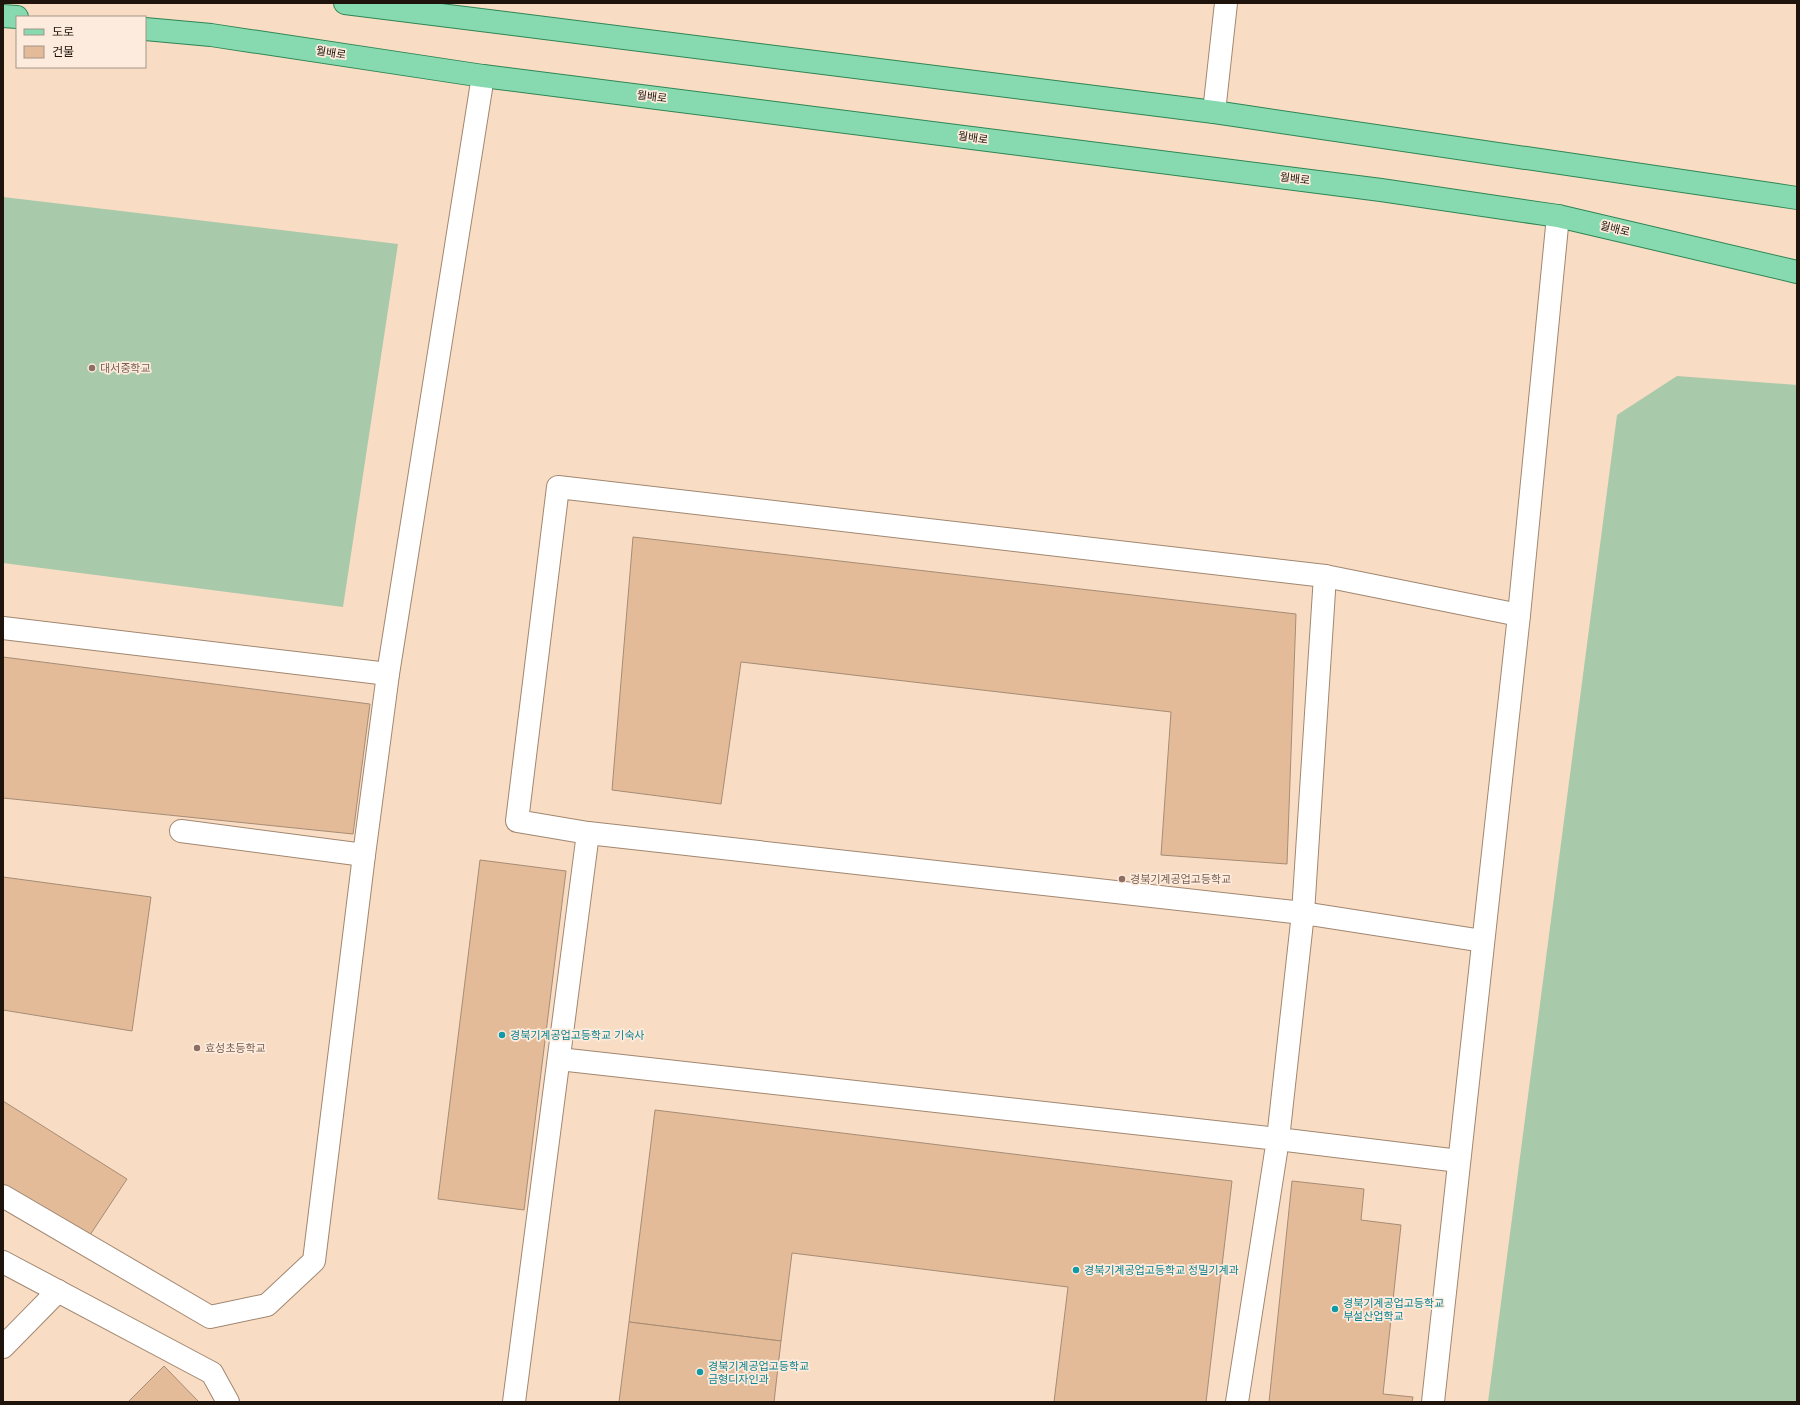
<svg xmlns="http://www.w3.org/2000/svg" width="1800" height="1405" font-family="'Varela Round','Noto Sans KR',sans-serif">
	<style>
		.pitch { fill: #a8c9aa }
		.building { fill: #e3bb98; stroke: #a68c75 }
		.lines { fill: none; stroke-linecap: round; stroke-linejoin: round }
		.minor-casing { stroke: #a18770; stroke-width: 24 }
		.major-casing { stroke: #2e8554; stroke-width: 24 }
		.minor { stroke: #fff; stroke-width: 22 }
		.major { stroke: #87dab0; stroke-width: 22 }
		.education-dot { fill: #8d6e63; stroke: #fdecdd; stroke-width: 1.5 }
		.culture-dot { fill: #0f9aa8; stroke: #fdecdd; stroke-width: 1.5 }
		.labels { text-anchor: middle; dominant-baseline: central; stroke-width: 3.5; stroke-linejoin: round; paint-order: stroke }
		.street-label { font-size: 11px; fill: #1e140b; stroke: #fdecdd }
		.education-label { font-size: 11px; fill: #785e54; stroke: #fdecdd; text-anchor: start }
		.culture-label { font-size: 11px; fill: #0d838f; stroke: #fdecdd; text-anchor: start }
	</style>
	<rect width="100%" height="100%" fill="#f9dcc4"/>
	<g class="pitch">
		<path d="M3,197L398,244L343,607L3,563Z"/>
		<path d="M1677,376L1797,385V1402H1488L1617,415Z"/>
	</g>
	<g class="building">
		<path d="M633,537L1296,614L1287,864L1161,855L1171,712L741,662L721,804L612,790Z"/>
		<path d="M3,657L370,704L353,834L3,798Z"/>
		<path d="M480,860L566,871L524,1210L438,1199Z"/>
		<path d="M3,877L151,897L132,1031L3,1010Z"/>
		<path d="M3,1101L127,1179L88,1238L3,1184Z"/>
		<path d="M655,1110L1232,1181L1206,1402H1054L1068,1287L792,1253L781,1341L629,1322Z"/>
		<path d="M1292,1181L1364,1189L1361,1220L1401,1225L1383,1394L1413,1397L1412,1402H1269Z"/>
		<path d="M629,1322L781,1341L774,1402H619Z"/>
		<path d="M164,1366L199,1402H128Z"/>
	</g>
	<g class="lines">
		<defs>
			<g id="minor">
				<path d="M1214,112L1226,3"/>
				<path d="M3,628L388,674"/>
				<path d="M181,831L364,855L388,674L483,76"/>
				<path d="M588,833L1303,913L1325,576"/>
				<path d="M559,1059L1278,1139L1237,1402"/>
				<path d="M1459,1161L1278,1139L1303,913L1483,941"/>
				<path d="M3,1196L210,1317L267,1305L314,1261L364,855"/>
				<path d="M3,1262L212,1373L228,1402"/>
				<path d="M3,1347L58,1291"/>
				<path d="M514,1402L588,833L517,821L558,487L1325,576L1519,615"/>
				<path d="M1433,1402L1519,615L1558,216"/>
			</g>
			<g id="major">
				<path d="M345,3L1214,112L1797,198"/>
				<path d="M3,16L17,17"/>
				<path d="M145,29L211,35L483,76L1381,190L1558,216L1797,272"/>
			</g>
		</defs>
		<use href="#minor" class="minor-casing"/>
		<use href="#major" class="major-casing"/>
		<use href="#minor" class="minor"/>
		<use href="#major" class="major"/>
	</g>
	<g class="education-dot">
		<circle cx="92" cy="368" r="4"/>
		<circle cx="1122" cy="879" r="4"/>
		<circle cx="197" cy="1048" r="4"/>
	</g>
	<g class="culture-dot">
		<circle cx="502" cy="1035" r="4"/>
		<circle cx="1076" cy="1270" r="4"/>
		<circle cx="1335" cy="1309" r="4"/>
		<circle cx="700" cy="1372" r="4"/>
	</g>
	<g class="labels">
		<g class="street-label">
			<text transform="translate(331 53) rotate(9)">월배로</text>
			<text transform="translate(652 97) rotate(7)">월배로</text>
			<text transform="translate(973 138) rotate(8)">월배로</text>
			<text transform="translate(1295 179) rotate(7)">월배로</text>
			<text transform="translate(1615 229) rotate(14)">월배로</text>
		</g>
		<g class="education-label">
			<text x="100" y="368">대서중학교</text>
			<text x="1130" y="879">경북기계공업고등학교</text>
			<text x="205" y="1048">효성초등학교</text>
		</g>
		<g class="culture-label">
			<text x="510" y="1035">경북기계공업고등학교 기숙사</text>
			<text x="1084" y="1270">경북기계공업고등학교 정밀기계과</text>
			<text x="1343" y="1303">경북기계공업고등학교<tspan x="1343" dy="13">부설산업학교</tspan></text>
			<text x="708" y="1366">경북기계공업고등학교<tspan x="708" dy="13">금형디자인과</tspan></text>
		</g>
	</g>
	<rect width="1800" height="1405" fill="none" stroke="#1e140b" stroke-width="8"/>
	<rect x="16" y="16" width="130" height="52" fill="#fdecdd" stroke="#a49689"/>
	<rect x="24" y="29" width="20" height="6" fill="#87dab0" stroke="#a49689"/>
	<text x="52" y="36" font-size="12" fill="#1e140b">도로</text>
	<rect x="24" y="46" width="20" height="12" fill="#e3bb98" stroke="#a49689"/>
	<text x="52" y="56" font-size="12" fill="#1e140b">건물</text>
</svg>
